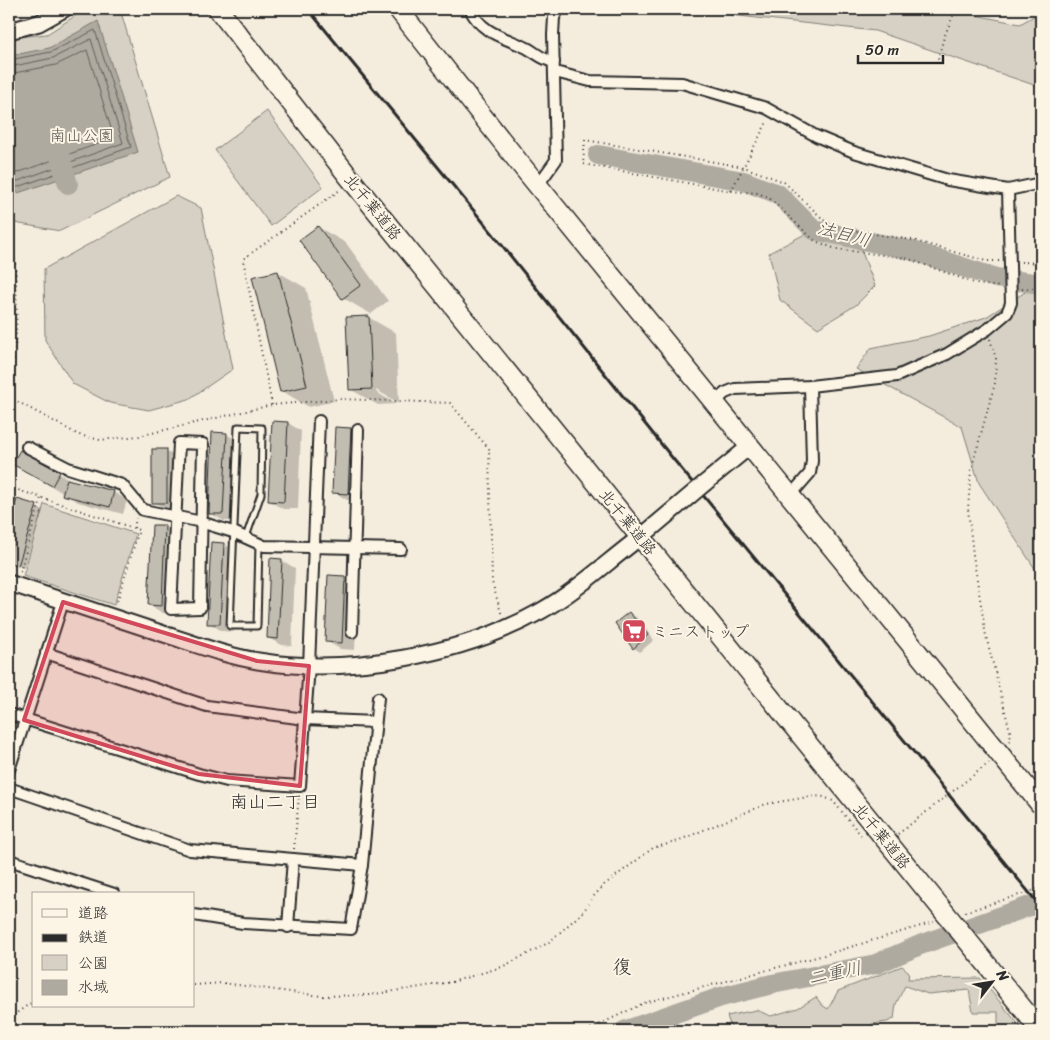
<svg xmlns="http://www.w3.org/2000/svg" width="1050" height="1040" font-family="Sriracha,'Klee One',sans-serif">
	<style>
		.green { fill: #d6d1c4; stroke: #807e78 }
		.water { fill: #afaaa0; stroke: #7a7771 }
		.shadow { fill: #0003 }
		.lines { fill: none; stroke-linecap: round; stroke-linejoin: round }
		.shore { stroke: #605e5a; stroke-width: 1 }
		.river { stroke: #afaaa0; stroke-width: 20 }
		.building { fill: #c2bdb1; stroke: #2b2b2b }
		.lane-casing { stroke: #2b2b2b; stroke-width: 9 }
		.street-casing { stroke: #2b2b2b; stroke-width: 14 }
		.secondary-casing { stroke: #2b2b2b; stroke-width: 19 }
		.highway-casing { stroke: #2b2b2b; stroke-width: 22 }
		.path { stroke: #2b2b2b; stroke-width: 2; stroke-dasharray: 1 4; stroke-linecap: butt }
		.lane { stroke: #fcf5e5; stroke-width: 5 }
		.street { stroke: #fcf5e5; stroke-width: 10 }
		.secondary { stroke: #fcf5e5; stroke-width: 15 }
		.highway { stroke: #fcf5e5; stroke-width: 19 }
		.rail { stroke: #2b2b2b; stroke-width: 3 }
		.secondary-bridge-casing { stroke: #2b2b2b; stroke-width: 19; stroke-linecap: butt }
		.highway-bridge-casing { stroke: #2b2b2b; stroke-width: 22; stroke-linecap: butt }
		.secondary-bridge { stroke: #fcf5e5; stroke-width: 15 }
		.highway-bridge { stroke: #fcf5e5; stroke-width: 19 }
		.marked { fill: #d1495b; fill-opacity: 0.2; stroke: #d1495b; stroke-width: 4; stroke-linejoin: round }
		.labels { text-anchor: middle; dominant-baseline: central; stroke-width: 4; stroke-linejoin: round; paint-order: stroke }
		.park-label { font-size: 16px; fill: #565451; stroke: #fcf5e5 }
		.street-label { font-size: 16px; fill: #2b2b2b; stroke: #fcf5e5 }
		.poi-label { font-size: 16px; fill: #2b2b2b; stroke: #fcf5e5; text-anchor: start }
		.water-label { font-size: 18px; font-style: italic; fill: #595754; stroke: #fcf5e5 }
		.neighbourhood-label { font-size: 18px; fill: #2b2b2b; stroke: #fcf5e5 }
		.quarter-label { font-size: 19px; fill: #2b2b2b; stroke: #fcf5e5 }
	</style>
	<rect width="100%" height="100%" fill="#f4edde"/>
	<filter id="ink" filterUnits="userSpaceOnUse"><feTurbulence type="fractalNoise" baseFrequency=".02" numOctaves="2"/><feDisplacementMap in="SourceGraphic" scale="10" xChannelSelector="R" yChannelSelector="G"/><feConvolveMatrix kernelMatrix="1 2 1 2 8 2 1 2 1" color-interpolation-filters="sRGB"/></filter>
	<g filter="url(#ink)">
		<g class="green">
			<path d="M86,9H120L170,177L60,231L9,222V38L47,34Z"/>
			<path d="M723,9H945L1020,24L1041,12V84L1034,85L875,31L730,15Z"/>
			<path d="M267,111L323,187L271,226L215,150Z"/>
			<path d="M176,196L201,208L233,369L189,399L149,410L110,403L73,384L45,340L44,269Z"/>
			<path d="M805,234L860,247L875,286L856,305L818,328L780,300L769,253Z"/>
			<path d="M1041,282V578L979,483L962,427L856,369L871,348L929,336L986,317Z"/>
			<path d="M44,504L136,534L114,605L23,576Z"/>
			<path d="M902,966L909,972L908,979L980,978L1024,1031H998V1012H973L969,990L928,994L905,986L896,1004L894,1019L887,1022L872,1024L867,1031H732L727,1016L756,1010L771,1016L798,1008L816,997L822,1005L828,1009L838,991Z"/>
		</g>
		<path class="water" d="M98,21L138,152L18,193L9,191V56L49,48Z"/>
		<g class="shadow">
			<path d="M318,227L346,243L388,301L371,314L343,298Z"/>
			<path d="M278,272L306,288L334,401L309,407L282,391Z"/>
			<path d="M368,317L396,333L399,403L376,390V392L396,404L378,405L350,389Z"/>
			<path d="M288,423L301,431L298,509H283L269,501Z"/>
			<path d="M350,429L364,437L361,501L347,500L334,492Z"/>
			<path d="M226,434L240,442L237,521H224L210,513Z"/>
			<path d="M166,451L180,458V510H167L154,502Z"/>
			<path d="M20,452L73,481L113,492L127,500L123,514L78,502L14,464Z"/>
			<path d="M18,500L43,510L24,568L9,563V528Z"/>
			<path d="M153,526L165,527L179,534L175,613H163L149,605Z"/>
			<path d="M224,544L237,552L234,632L222,631L209,623Z"/>
			<path d="M281,560L295,568L292,646L282,645L268,638Z"/>
			<path d="M344,577L358,585L355,650L340,649L326,641Z"/>
			<path d="M629,613L636,617L654,640L640,652L634,648Z"/>
		</g>
		<g class="lines">
			<g class="shore">
				<path d="M9,60L51,52L95,30L131,147L18,187L9,186"/>
				<path d="M9,67L53,58L91,39L123,143L18,181L9,180"/>
				<path d="M9,74L56,65L87,50L114,138L17,173H9"/>
			</g>
			<g class="river">
				<path d="M9,140L57,147L68,184"/>
				<path d="M598,155L744,181L778,194L814,230L910,250L996,278L1041,284"/>
				<path d="M624,1031L721,997L772,984L876,964L920,945L1041,902"/>
			</g>
		</g>
		<g class="building">
			<path d="M318,226L361,285L342,299L299,240Z"/>
			<path d="M278,271L307,386L280,392L252,277Z"/>
			<path d="M369,316L372,389L349,390L346,317Z"/>
			<path d="M272,421L288,422L284,502L268,501Z"/>
			<path d="M335,427L351,428L348,494L332,493Z"/>
			<path d="M212,432L227,433L223,514H209Z"/>
			<rect x="152" y="449" width="15" height="54"/>
			<path d="M20,450L60,472L52,486L12,464Z"/>
			<path d="M67,479L114,491L110,507L62,495Z"/>
			<path d="M17,499L37,505L18,566L9,563V524Z"/>
			<path d="M152,525H165L162,606L148,605Z"/>
			<path d="M211,542L224,543L220,624H207Z"/>
			<path d="M270,558L282,559L278,639L267,638Z"/>
			<path d="M328,575L345,576L342,643L325,642Z"/>
			<path d="M629,612L648,635L633,649L615,623Z"/>
		</g>
		<g class="lines">
			<defs>
				<path id="lane" d="M246,537L261,494L262,428L238,427L230,626H257L259,544"/>
				<g id="street">
					<path d="M470,9C482,34 504,37 527,48C538,54 541,59 554,62"/>
					<path d="M555,72L590,81L682,83L766,108L816,136L854,152L948,180L1008,190L1041,183"/>
					<path d="M538,185L556,160L553,35L554,17L559,9"/>
					<path d="M715,402L725,393L735,389L810,386L897,376L947,354L988,329L1007,313L1011,303L1008,190"/>
					<path d="M179,443L203,444L200,608L171,609Z"/>
					<path d="M27,447L68,468L122,485L143,510L197,521L233,532L264,546L401,549"/>
					<path d="M790,496L810,473L812,461L810,386"/>
					<path d="M352,632L358,430"/>
					<path d="M46,653L207,706L305,719L375,722"/>
					<path d="M9,714L199,774L227,781L300,786L309,666L319,421"/>
					<path d="M9,770L63,602"/>
					<path d="M9,788L190,850L362,865"/>
					<path d="M9,860L114,894"/>
					<path d="M194,915L243,923L351,929L362,865L378,698"/>
					<path d="M288,927L293,859"/>
				</g>
				<g id="secondary">
					<path d="M9,31L39,23L64,9"/>
					<path d="M705,483L750,446"/>
					<path d="M9,583C60,600 112,617 164,634C195,644 226,656 258,661C347,676 463,655 541,611C580,589 611,558 647,532"/>
				</g>
				<g id="highway">
					<path d="M218,9L349,177L790,722"/>
					<path d="M398,9L517,160L918,653"/>
				</g>
			</defs>
			<use href="#lane" class="lane-casing"/>
			<use href="#street" class="street-casing"/>
			<use href="#secondary" class="secondary-casing"/>
			<use href="#highway" class="highway-casing"/>
			<g class="path">
				<path d="M938,59L944,37L956,9"/>
				<path d="M731,191L768,120"/>
				<path d="M9,204C17,266 21,330 9,391"/>
				<path d="M9,252L14,260"/>
				<path d="M999,261H986L912,240L844,229L825,221L784,182L744,167L585,140L583,164L731,191L757,193L768,197L815,241L836,249L906,258L977,284L1000,287"/>
				<path d="M1021,262L1041,263"/>
				<path d="M1022,289L1041,287"/>
				<path d="M990,339L996,359L995,383L971,470L968,509L973,555L986,636L1010,731V743"/>
				<path d="M9,397L79,435L100,440L139,436L272,405L340,399L450,403L489,449L492,582L502,616"/>
				<path d="M272,405L243,259L340,190"/>
				<path d="M9,487L139,530L116,605"/>
				<path d="M134,528L136,518"/>
				<path d="M20,572L41,498"/>
				<path d="M898,834L989,763"/>
				<path d="M294,849L299,796"/>
				<path d="M965,912L1041,888"/>
				<path d="M194,985L223,983L321,996L369,995L452,982L502,967L548,943L583,912L594,896L604,885L653,848L675,842L766,804L815,796L824,797L833,801L861,835"/>
				<path d="M9,1018L34,1001"/>
				<path d="M586,1031L644,1003L824,955L934,922"/>
			</g>
			<use href="#lane" class="lane"/>
			<use href="#street" class="street"/>
			<use href="#secondary" class="secondary"/>
			<use href="#highway" class="highway"/>
			<path class="rail" d="M308,9L493,234L674,460L1041,907"/>
			<defs>
				<path id="secondary-bridge" d="M647,532L705,483"/>
				<g id="highway-bridge">
					<path d="M918,653L1041,805"/>
					<path d="M790,722L1041,1031"/>
				</g>
			</defs>
			<use href="#secondary-bridge" class="secondary-bridge-casing"/>
			<use href="#highway-bridge" class="highway-bridge-casing"/>
			<use href="#secondary-bridge" class="secondary-bridge"/>
			<use href="#highway-bridge" class="highway-bridge"/>
		</g>
	</g>
	<path class="marked" d="M63,602L257,661L309,666L300,786L199,774L24,720Z"/>
	<defs>
		<symbol id="supermarket-square" viewBox="-11 -11 22 22"><rect x="-9" y="-9" width="18" height="18" rx="4" fill="#d1495b" stroke="#fcf5e5"/><path d="M-6-5.5h2.5l.6 2H6L4.5 2H-2.5L-4.4-4H-6ZM-1.5 3.2a1.3 1.3 0 1 0 .1 0ZM3 3.2a1.3 1.3 0 1 0 .1 0Z" fill="#fff"/></symbol>
	</defs>
	<g fill-rule="evenodd">
		<use href="#supermarket-square" x="620" y="617" width="28" height="28"/>
	</g>
	<g class="labels">
		<g class="park-label">
			<text x="82" y="135">南山公園</text>
		</g>
		<g class="street-label">
			<text transform="translate(373 207) rotate(51)">北千葉道路</text>
			<text transform="translate(628 522) rotate(51)">北千葉道路</text>
			<text transform="translate(882 836) rotate(51)">北千葉道路</text>
		</g>
		<g class="poi-label">
			<text x="652" y="631">ミニストップ</text>
		</g>
		<g class="water-label">
			<text transform="translate(844 234) rotate(15)">法目川</text>
			<text transform="translate(835 973) rotate(-12)">二重川</text>
		</g>
		<g class="neighbourhood-label">
			<text x="275" y="802">南山二丁目</text>
		</g>
		<g class="quarter-label">
			<text x="622" y="966">復</text>
		</g>
	</g>
	<rect width="1050" height="1040" fill="none" stroke="#fcf5e5" stroke-width="30"/>
	<rect x="15" y="15" width="1020" height="1010" fill="none" stroke="#2b2b2b" stroke-width="2" filter="url(#ink)"/>
	<rect x="32" y="892" width="162" height="115" fill="#fcf5e5" stroke="#a8a49b"/>
	<rect x="42" y="909" width="25" height="8" fill="#fcf5e5" stroke="#a8a49b"/>
	<text x="78" y="918" font-size="15" fill="#2b2b2b">道路</text>
	<rect x="42" y="934" width="25" height="8" fill="#2b2b2b" stroke="#a8a49b"/>
	<text x="78" y="942" font-size="15" fill="#2b2b2b">鉄道</text>
	<rect x="42" y="955" width="25" height="15" fill="#d6d1c4" stroke="#a8a49b"/>
	<text x="78" y="968" font-size="15" fill="#2b2b2b">公園</text>
	<rect x="42" y="980" width="25" height="15" fill="#afaaa0" stroke="#a8a49b"/>
	<text x="78" y="992" font-size="15" fill="#2b2b2b">水域</text>
	<g transform="translate(992 982) rotate(59)" stroke="#fcf5e5" stroke-width="4" paint-order="stroke">
	<path d="M0-4L9 19L0 12L-9 19Z" fill="#2b2b2b"/>
	<text y="-8" font-size="14" font-weight="bold" text-anchor="middle" fill="#2b2b2b">N</text>
	</g>
	<path d="M858 55v8h85v-8" fill="none" stroke="#2b2b2b" stroke-width="2.5"/>
	<text x="865" y="55" font-size="15" fill="#2b2b2b" stroke="#fcf5e5" stroke-width="4" paint-order="stroke">50 m</text>
</svg>
